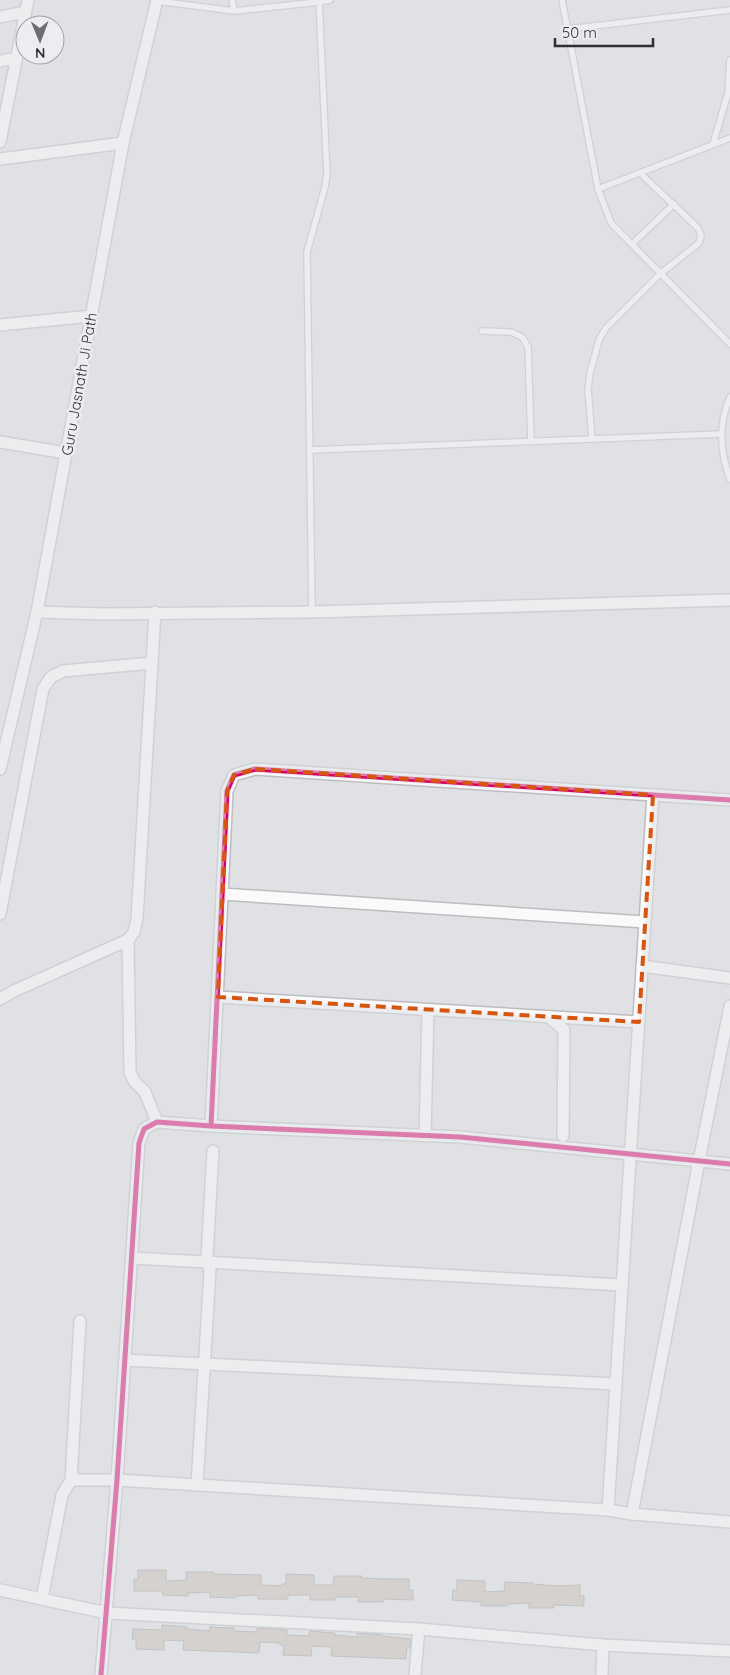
<svg xmlns="http://www.w3.org/2000/svg" width="730" height="1675" font-family="Quicksand,sans-serif">
	<style>
		.building { fill: #c7bcb4; stroke: #9d9c9d }
		.lines { fill: none; stroke-linecap: round; stroke-linejoin: round }
		.service-casing { stroke: #bdbdc0; stroke-width: 8 }
		.minor-casing { stroke: #bdbdc0; stroke-width: 14 }
		.service { stroke: #fafafb; stroke-width: 5.5 }
		.minor { stroke: #fafafb; stroke-width: 11 }
		.cycleway-casing { stroke: #ecedf3; stroke-width: 8 }
		.cycleway { stroke: #d6006c; stroke-width: 5 }
		.marked { fill: none; stroke: #d65510; stroke-width: 4; stroke-dasharray: 10 6; stroke-linejoin: round }
		.labels { text-anchor: middle; dominant-baseline: central; stroke-width: 5; stroke-linejoin: round; paint-order: stroke }
		.street-label { font-size: 15px; fill: #2f2f31; stroke: #ecedf3 }
	</style>
	<rect width="100%" height="100%" fill="#e0e1e4"/>
	<g class="building">
		<path d="M138,1570H166V1581L186,1580V1572H214V1574L261,1575V1585L282,1586V1584H286V1574L314,1575V1585H333L334,1576H362L361,1578L387,1579H409V1590H413V1600L383,1599V1602H358V1597H335V1600H310V1595H288V1599H258V1595L235,1596V1598L210,1597V1592L188,1593V1596L163,1595L162,1591H134V1579H138Z"/>
		<path d="M457,1580L485,1581V1592L504,1591L505,1582L533,1583V1584L558,1586L580,1585V1596H584V1606L554,1605V1608H529V1603L507,1604V1606H481V1602L452,1600L453,1590H457Z"/>
		<path d="M162,1625L187,1627V1629L209,1631L210,1627L234,1628V1631L257,1632V1628L287,1630V1635L309,1636L310,1631L335,1633L334,1635L357,1637V1633L382,1635V1636L411,1639L410,1648H407L406,1659L331,1656L332,1647L312,1646L311,1656L283,1655L284,1645H280V1643L260,1642L259,1653L183,1650L184,1641L164,1640V1650L136,1649V1639H132L133,1629L162,1630Z"/>
	</g>
	<g class="lines">
		<defs>
			<g id="service">
				<path d="M232,0L234,11"/>
				<path d="M562,0L598,189L611,223L730,344"/>
				<path d="M157,1L234,11L319,2L330,0"/>
				<path d="M568,29L730,10"/>
				<path d="M713,144L728,93L730,60"/>
				<path d="M598,189L730,138"/>
				<path d="M632,244L674,204"/>
				<path d="M482,331L511,332L522,337L528,347L531,441"/>
				<path d="M730,397C718,425 720,451 730,479"/>
				<path d="M592,439L588,389L590,373L599,340L606,328L660,274L699,243L701,235L698,228L640,173"/>
				<path d="M311,450L721,434"/>
				<path d="M312,612L307,252L325,187L327,174L319,2"/>
			</g>
			<g id="minor">
				<path d="M0,17L25,12"/>
				<path d="M0,61L16,58"/>
				<path d="M0,142L28,0"/>
				<path d="M0,159L123,143"/>
				<path d="M0,325L91,316"/>
				<path d="M0,442L66,453"/>
				<path d="M37,612L104,614L312,612L730,600"/>
				<path d="M0,769L37,612L123,143L157,0"/>
				<path d="M222,894L645,922"/>
				<path d="M0,914L43,689L51,677L63,671L152,663"/>
				<path d="M128,940L130,1072L134,1081L145,1092L157,1122"/>
				<path d="M642,966L730,978"/>
				<path d="M218,997L639,1022"/>
				<path d="M0,999L14,991L128,940L134,932L137,919L155,612"/>
				<path d="M549,1017L564,1030L563,1136"/>
				<path d="M211,1126L227,791L234,775L255,769L730,800"/>
				<path d="M425,1136L428,1010"/>
				<path d="M132,1258L622,1285"/>
				<path d="M125,1360L616,1384"/>
				<path d="M71,1480H117L608,1510L632,1514L730,1522"/>
				<path d="M197,1485L210,1271L207,1257L213,1151"/>
				<path d="M608,1510L653,795"/>
				<path d="M632,1514L699,1161L730,1006"/>
				<path d="M0,1590L107,1613L419,1629L603,1645L730,1651"/>
				<path d="M42,1599L62,1495L71,1480L80,1321"/>
				<path d="M101,1675L117,1480L139,1143L144,1129L157,1122L211,1126L460,1137L730,1164"/>
				<path d="M415,1675L419,1629"/>
				<path d="M602,1675L603,1645"/>
			</g>
		</defs>
		<use href="#service" class="service-casing"/>
		<use href="#minor" class="minor-casing"/>
		<use href="#service" class="service"/>
		<use href="#minor" class="minor"/>
		<defs>
			<g id="cycleway">
				<path d="M211,1126L227,791L234,775L255,769L730,800"/>
				<path d="M101,1675L117,1480L139,1143L144,1129L157,1122L211,1126L460,1137L730,1164"/>
			</g>
		</defs>
		<use href="#cycleway" class="cycleway-casing"/>
		<use href="#cycleway" class="cycleway"/>
	</g>
	<path d="M0 0H730V1675H0ZM255,769L653,795L639,1022L218,997L227,791L234,775Z" fill="#e0e1e4" fill-opacity=".55" fill-rule="evenodd"/>
	<path class="marked" d="M255,769L653,795L639,1022L218,997L227,791L234,775Z"/>
	<g class="labels">
		<g class="street-label">
			<text transform="translate(79 384) rotate(-80)">Guru Jasnath Ji Path</text>
		</g>
	</g>
	<g transform="translate(40 40) rotate(179)"><circle r="24" fill="#ecedf3" stroke="#a0a1a5"/>
	<path d="M0-4L9 19L0 12L-9 19Z" fill="#6d6d70"/>
	<text y="-8" font-size="14" font-weight="bold" text-anchor="middle" fill="#2f2f31">N</text>
	</g>
	<path d="M555 38v8h98v-8" fill="none" stroke="#2f2f31" stroke-width="2.5"/>
	<text x="562" y="38" font-size="15" fill="#2f2f31" stroke="#ecedf3" stroke-width="4" paint-order="stroke">50 m</text>
</svg>
